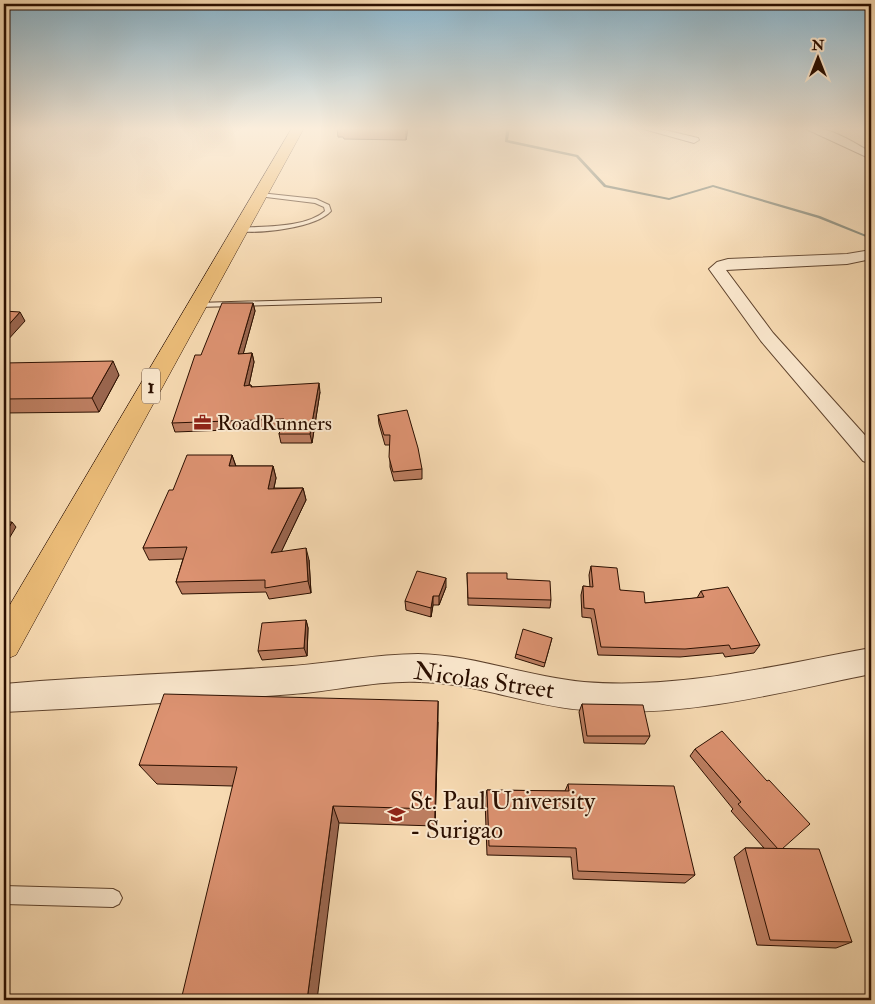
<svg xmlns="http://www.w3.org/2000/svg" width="875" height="1004" font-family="'IM FELL Double Pica',serif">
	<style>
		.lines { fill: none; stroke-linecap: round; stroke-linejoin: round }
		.stream { fill: #6f7668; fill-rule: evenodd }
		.service-casing { stroke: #5e422c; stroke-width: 2 }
		.minor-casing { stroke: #5e422c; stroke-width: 2 }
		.trunk-casing { stroke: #2b0f00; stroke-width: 1 }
		.service { fill: #fae7cd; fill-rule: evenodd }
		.minor { fill: #fae7cd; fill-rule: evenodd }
		.trunk { fill: #ecbd79; fill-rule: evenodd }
		.wall { fill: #bd7e61; stroke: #2b0f00 }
		.shaded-wall { fill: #9a664f; stroke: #2b0f00 }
		.building { fill: #dc9271; stroke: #2b0f00 }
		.labels { text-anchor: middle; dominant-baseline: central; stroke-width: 4; stroke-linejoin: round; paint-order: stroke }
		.shield { fill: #fae7cd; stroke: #69503e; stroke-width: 1 }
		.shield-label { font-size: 20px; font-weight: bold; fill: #2b0f00 }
		.poi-label { font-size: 21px; fill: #2b0f00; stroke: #fae7cd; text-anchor: start }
		.near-street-label { font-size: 25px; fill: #2b0f00; stroke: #fae7cd }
		.near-poi-label { font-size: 25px; fill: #2b0f00; stroke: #fae7cd; text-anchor: start }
	</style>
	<rect width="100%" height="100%" fill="#f7dab2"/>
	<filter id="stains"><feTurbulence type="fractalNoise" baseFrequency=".004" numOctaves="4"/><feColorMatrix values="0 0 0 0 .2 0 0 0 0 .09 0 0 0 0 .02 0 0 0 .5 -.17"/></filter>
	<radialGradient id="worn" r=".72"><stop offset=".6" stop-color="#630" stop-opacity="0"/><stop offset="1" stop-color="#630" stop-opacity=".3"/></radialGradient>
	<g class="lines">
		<path class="stream" d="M506,128H510L508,140L578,155L606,185L669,198L713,185L820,216L871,237V239L818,218L713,187L669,200L604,187L576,157L505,142Z"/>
		<defs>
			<g id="service">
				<path d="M260,193L316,199L329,205L331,211C316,228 260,234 238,231V229L240,228C264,226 306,228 325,211L324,207L315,203L258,196V194Z"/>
				<path d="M378,298H381V302L197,307L193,305L197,303Z"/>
				<path d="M4,886L113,889L119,892L122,898L119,904L113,907L4,904Z"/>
			</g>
			<g id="minor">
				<path d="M640,128H656L698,138L699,140L694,143Z"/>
				<path d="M804,128C828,125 851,141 871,152V159Z"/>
				<path d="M871,250V259L847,264L726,270L773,333L871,442V464L863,461L761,341L709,269L717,262L728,259L847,254Z"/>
				<path d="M871,648V674C777,693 681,719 584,710C529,706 476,683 420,682C377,680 335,691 293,694C197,701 100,707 4,712V684L40,681C124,675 208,672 292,666C334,663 376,654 418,654C474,655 528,677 584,682C680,690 777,665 871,648Z"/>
			</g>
			<path id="trunk" d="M292,128H304L16,655L4,660V615Z"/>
		</defs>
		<use href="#service" class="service-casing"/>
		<use href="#minor" class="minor-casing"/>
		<use href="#trunk" class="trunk-casing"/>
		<use href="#service" class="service"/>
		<use href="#minor" class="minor"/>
		<use href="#trunk" class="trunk"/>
	</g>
	<g class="wall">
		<path d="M337,128H408L406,140L344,139L343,137H338Z"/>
		<path d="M253,303L255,311L243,354L252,353L254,362L249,385H251L252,387L320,392L312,443H281L279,434L281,428L175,432L172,423L201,355Z"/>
		<path d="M4,363L119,375L99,412L4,413Z"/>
		<path d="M378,415L422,469V479L394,481L390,467V445H385L379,424Z"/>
		<path d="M232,455L236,466H273L276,478L274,488H303L306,500L281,552L309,560L311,593L269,599L266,592L182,594L176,582L183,559L149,560L143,548L173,490Z"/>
		<path d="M591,566L620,590L645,603L697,598L701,591L760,645L754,653L725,657L723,653L680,657L598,655L591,618L582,617L581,595L583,586L590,587L589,575Z"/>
		<path d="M467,573L507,579L551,600L550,608L468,605Z"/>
		<path d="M446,587L439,605H433L431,617L406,610L405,601Z"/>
		<path d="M306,620L308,628L307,656L262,660L258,651Z"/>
		<path d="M552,638L544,667L515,658L516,654Z"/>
		<path d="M582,704L650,736L645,744L584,743L579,712Z"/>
		<path d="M438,722L435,826L339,823L232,786L157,784L139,765Z"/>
		<path d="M695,749L782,849L852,942L836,948L757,945L734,857L745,848H764L731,811L733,809L690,756Z"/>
		<path d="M568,784L695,875L685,883L573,879L571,857L487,855L485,800L487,790L565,791Z"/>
	</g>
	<g class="shaded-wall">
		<path d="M406,128H408L406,140Z"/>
		<path d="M253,303L255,311L241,362L238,354Z"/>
		<path d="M20,312L25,321L6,342L4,338V330Z"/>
		<path d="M252,353L254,362L247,394L244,386Z"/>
		<path d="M113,361L119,375L99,412L92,398Z"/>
		<path d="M319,383L320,392L312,443L310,434Z"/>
		<path d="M232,455L236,467L229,466Z"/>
		<path d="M273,466L276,478L271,501L268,489Z"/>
		<path d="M303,488L306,500L275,565L271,553Z"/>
		<path d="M12,522L16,527L4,547V536Z"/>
		<path d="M306,548L309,560L311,593L308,581Z"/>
		<path d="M446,578V587L439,605V596Z"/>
		<path d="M433,596V605L431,617V608Z"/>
		<path d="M306,620L308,628L307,656L304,648Z"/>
		<path d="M438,701V722L435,826V809Z"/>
		<path d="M333,806L339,823L317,1000H307Z"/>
	</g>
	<g class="building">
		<path d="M222,303H253L238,354L252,353L244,386L251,385V387L319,383L310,434H279L284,419L172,423L195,355H201Z"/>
		<path d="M4,311L20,312L4,330Z"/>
		<path d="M113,361L92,398L4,399V363Z"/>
		<path d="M407,410L418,448L422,469L393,472L389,457L390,435H384L378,415Z"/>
		<path d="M187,455H232L229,466H273L268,489L303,488L271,553L306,548L308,581L265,588V580L176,582L187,547L143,548L169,490H173Z"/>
		<path d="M4,522H12L4,536Z"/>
		<path d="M591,566L617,568L620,590L644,592L645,603L704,597L701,591L728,587L760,645L731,649L729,645L685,649L601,647L594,609L584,608L583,586L593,587Z"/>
		<path d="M417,571L446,578L439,596H433L431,608L405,601Z"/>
		<path d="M467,573H507V579L550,581L551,600L468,598Z"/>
		<path d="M306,620L304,648L258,651L262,623Z"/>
		<path d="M523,629L552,638L545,663L516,654Z"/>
		<path d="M164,694L438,701L435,809L333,806L307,1000H181L237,767L139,765Z"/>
		<path d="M582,704L643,705L650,736H587Z"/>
		<path d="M722,731L767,781L769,780L810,824L782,849H778L738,804L741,802L695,749Z"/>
		<path d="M568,784L674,786L695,875L578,871L576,848L489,846L487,790L569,791Z"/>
		<path d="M745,848L819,849L852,942L770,940Z"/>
	</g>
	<linearGradient id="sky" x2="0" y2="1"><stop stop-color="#8ab7d0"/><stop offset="0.48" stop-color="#fbeedc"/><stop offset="1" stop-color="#fbeedc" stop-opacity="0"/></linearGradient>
	<rect width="875" height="268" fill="url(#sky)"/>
	<defs>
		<symbol id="office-bare" viewBox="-9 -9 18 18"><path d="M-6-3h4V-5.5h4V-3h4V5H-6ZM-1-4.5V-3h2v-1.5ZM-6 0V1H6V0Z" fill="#8f2418" stroke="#fae7cd" stroke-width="2.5" paint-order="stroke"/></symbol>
		<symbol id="university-bare" viewBox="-9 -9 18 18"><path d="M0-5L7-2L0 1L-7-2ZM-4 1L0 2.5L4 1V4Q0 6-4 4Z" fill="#8f2418" stroke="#fae7cd" stroke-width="2.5" paint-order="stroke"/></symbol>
	</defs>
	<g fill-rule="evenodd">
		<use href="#office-bare" x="190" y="410" width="25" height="25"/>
		<use href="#university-bare" x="384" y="802" width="25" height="25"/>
	</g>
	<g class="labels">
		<rect class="shield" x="142" y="368.5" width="18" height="35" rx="4"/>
		<g class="shield-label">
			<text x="151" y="386">1</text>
		</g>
		<g class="poi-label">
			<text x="217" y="423">RoadRunners</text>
		</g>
		<g class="near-street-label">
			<text transform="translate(484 681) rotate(8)">Nicolas Street</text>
		</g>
		<g class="near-poi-label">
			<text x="410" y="801">St. Paul University<tspan x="410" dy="29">- Surigao</tspan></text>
		</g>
	</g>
	<rect width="875" height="1004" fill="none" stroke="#f7dab2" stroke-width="20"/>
	<rect x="5" y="5" width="865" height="994" fill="none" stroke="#2b0f00" stroke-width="2.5"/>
	<rect x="10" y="10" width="855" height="984" fill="none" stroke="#2b0f00"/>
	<g transform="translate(818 58)" stroke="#fae7cd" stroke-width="4" paint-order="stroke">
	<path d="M0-4L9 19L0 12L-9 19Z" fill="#2b0f00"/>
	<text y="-8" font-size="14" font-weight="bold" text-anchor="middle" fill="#2b0f00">N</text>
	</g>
	<rect width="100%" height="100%" filter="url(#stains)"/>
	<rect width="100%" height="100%" fill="url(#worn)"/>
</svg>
